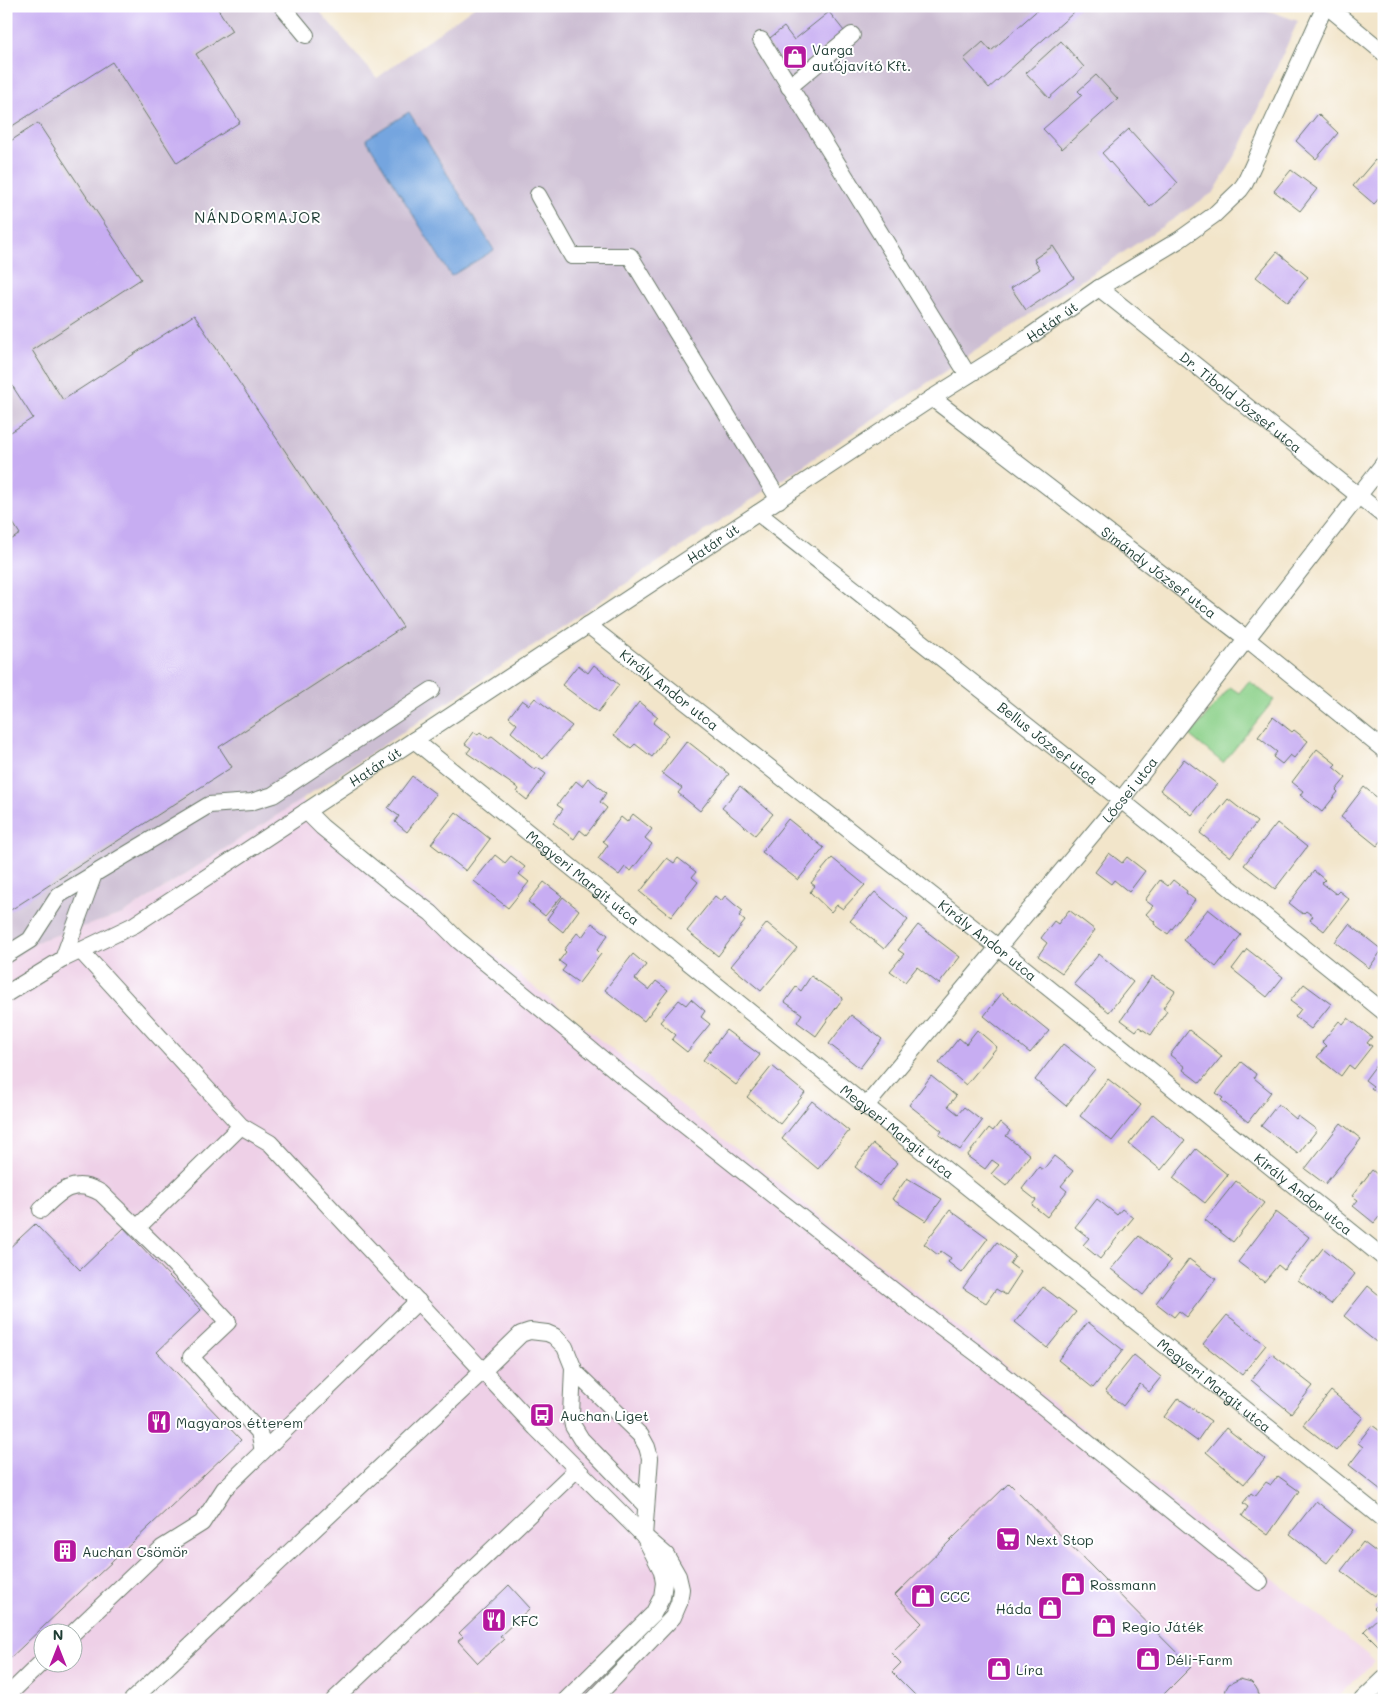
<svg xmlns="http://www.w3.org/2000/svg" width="1390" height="1706" font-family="Mali,sans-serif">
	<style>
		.built { fill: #eed0e7; fill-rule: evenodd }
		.industrial { fill: #ccbed3 }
		.green { fill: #8ed28c; stroke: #568860 }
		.water { fill: #74a5df; stroke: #4a718a }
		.building { fill: #c7adf2 }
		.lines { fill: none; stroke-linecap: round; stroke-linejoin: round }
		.minor-casing { stroke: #697868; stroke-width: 18 }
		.minor { stroke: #fff; stroke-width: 16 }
		.labels { text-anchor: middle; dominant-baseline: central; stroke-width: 4; stroke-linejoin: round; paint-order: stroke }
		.poi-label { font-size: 14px; fill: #1f3d34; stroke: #fff; text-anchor: start }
		.street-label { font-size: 14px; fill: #1f3d34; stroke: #fff }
		.neighbourhood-label { font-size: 15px; letter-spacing: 1px; fill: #1f3d34; stroke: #fff }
	</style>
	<rect width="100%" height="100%" fill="#fff"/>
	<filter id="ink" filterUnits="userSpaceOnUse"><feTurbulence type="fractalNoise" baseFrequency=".02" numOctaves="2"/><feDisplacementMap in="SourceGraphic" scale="10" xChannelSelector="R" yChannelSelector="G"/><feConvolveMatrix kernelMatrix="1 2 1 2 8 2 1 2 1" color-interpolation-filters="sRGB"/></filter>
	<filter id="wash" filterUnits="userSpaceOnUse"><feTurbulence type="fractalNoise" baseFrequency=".0096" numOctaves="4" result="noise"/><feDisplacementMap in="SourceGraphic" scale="20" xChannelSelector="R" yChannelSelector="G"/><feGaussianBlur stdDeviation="1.12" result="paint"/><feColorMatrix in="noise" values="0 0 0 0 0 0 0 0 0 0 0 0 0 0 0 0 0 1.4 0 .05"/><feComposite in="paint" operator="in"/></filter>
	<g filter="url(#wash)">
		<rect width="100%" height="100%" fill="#f2e5ca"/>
		<path class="built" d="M301,800L1375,1661L1334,1700H6V963L41,940L123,914ZM42,1634H72V1664H42Z"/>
		<path class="industrial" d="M6,6H315L377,78L475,6H1255L1298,21L1240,148L1214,192L301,800L123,914L41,940L6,963Z"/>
		<path class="green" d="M1249,681L1274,700L1223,763L1190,736L1230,687L1239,693Z"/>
		<path class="water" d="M409,112L494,250L451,276L366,139Z"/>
		<g id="blocks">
			<g class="building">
				<path d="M6,6H216L232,31L196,54L240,122L177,163L112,62L6,130Z"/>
				<path d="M1042,6H1081L989,88L964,59L983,42L991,51Z"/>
				<path d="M829,12L844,31L792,73L766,41L784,27L794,40Z"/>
				<path d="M1061,41L1084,67L1049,98L1026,73Z"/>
				<path d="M1096,75L1118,99L1062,149L1043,129L1082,95L1078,91Z"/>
				<path d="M1318,114L1338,133L1316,159L1296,141Z"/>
				<path d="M38,123L141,279L32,350L63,400L194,315L403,627L219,747L232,767L6,913V543L20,534L6,512V435L33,418L6,376V144Z"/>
				<path d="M1129,129L1178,183L1150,207L1102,153Z"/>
				<path d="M1375,160L1384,168V193L1374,204L1353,186Z"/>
				<path d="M1291,170L1317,189L1300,211L1274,191Z"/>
				<path d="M1053,246L1074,278L1026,310L1011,288L1040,269L1034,259Z"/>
				<path d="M1277,252L1308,277L1288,302L1256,277Z"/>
				<path d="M578,665L588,673L594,665L619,685L598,712L562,685Z"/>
				<path d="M535,698L572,726L543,759L511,732L517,724L509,717L522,700L529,705Z"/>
				<path d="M639,702L658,717L653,723L668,735L652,757L635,744L631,748L614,735Z"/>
				<path d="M1273,717L1292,732L1294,730L1308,741L1294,758L1290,755L1282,764L1273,757L1277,752L1258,737Z"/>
				<path d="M474,732L478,735L480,732L488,738L492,736L535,770L536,767L546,774L527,800L517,792L519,789L467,753L471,748L465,744Z"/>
				<path d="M687,741L729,774L700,811L678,793L682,788L662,773Z"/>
				<path d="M1317,749L1336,764L1333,767L1346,778L1336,790L1338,792L1322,812L1300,795L1303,791L1292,782Z"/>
				<path d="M1184,759L1217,784L1192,815L1160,790Z"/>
				<path d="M412,776L436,794L407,832L395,822L399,816L388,808Z"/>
				<path d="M588,778L606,793L600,802L607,808L586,835L580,830L574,839L553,823L563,809L557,805L576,781L582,786Z"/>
				<path d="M740,786L773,814L755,835L722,808Z"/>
				<path d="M1364,787L1384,803V838L1377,846L1341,817Z"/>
				<path d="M1228,799L1257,822L1230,857L1200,833Z"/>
				<path d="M456,812L490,839L466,871L431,844Z"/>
				<path d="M633,814L652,829L645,838L652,844L631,871L625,867L619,875L598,859L608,845L603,841L621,817L627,822Z"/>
				<path d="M788,819L824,848L798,880L762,852Z"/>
				<path d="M1277,823L1307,847L1275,889L1244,865Z"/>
				<path d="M1109,853L1122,863L1127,857L1145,871L1129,892L1114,880L1111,884L1095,872Z"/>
				<path d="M495,855L505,863L511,856L525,867L519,874L529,882L508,908L474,881Z"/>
				<path d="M667,858L674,863L678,858L696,872L692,877L698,882L671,917L640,892Z"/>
				<path d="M832,858L865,885L843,909L837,905L831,912L810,892L815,886L811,883Z"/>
				<path d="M1314,871L1325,880L1322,883L1336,894L1339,891L1349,899L1324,931L1310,920L1313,916L1306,911L1303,914L1289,903Z"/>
				<path d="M1160,880L1168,886L1173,880L1187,891L1186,893L1195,900L1168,934L1154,924L1155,922L1146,914L1153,906L1145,900Z"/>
				<path d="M544,882L562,896L545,916L528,902Z"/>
				<path d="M875,892L908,920L884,949L850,921Z"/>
				<path d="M715,896L721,901L725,896L734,904L743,911L739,916L745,921L718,956L687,931Z"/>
				<path d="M563,897L579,910L563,932L547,919Z"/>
				<path d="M1208,909L1241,935L1216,967L1183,940Z"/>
				<path d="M1069,910L1095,930L1062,973L1038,956L1047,943L1041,938L1054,921L1058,924Z"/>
				<path d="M592,923L608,935L597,950L601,954L579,983L562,971L566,966L559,961L566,952L564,950L577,933L582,937Z"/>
				<path d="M767,923L797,948L761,991L731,966Z"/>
				<path d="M1349,924L1382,950L1369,968L1335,942Z"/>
				<path d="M918,925L960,957L939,984L917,967L905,982L890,971L904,954L898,950Z"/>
				<path d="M1247,949L1283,977L1267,997L1232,969Z"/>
				<path d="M633,954L646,965L635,979L649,990L656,981L668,990L644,1021L605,990Z"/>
				<path d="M1099,954L1133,982L1109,1012L1074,984Z"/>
				<path d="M811,976L843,998L816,1036L797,1022L802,1014L785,1002L796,987L801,991Z"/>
				<path d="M1152,976L1175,991L1163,1008L1167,1011L1151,1035L1139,1027L1136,1031L1121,1020Z"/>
				<path d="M1304,984L1331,1004L1311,1029L1295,1017L1301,1009L1290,1001Z"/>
				<path d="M1002,993L1049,1031L1030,1053L984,1016Z"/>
				<path d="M691,999L705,1011L701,1017L710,1024L687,1052L672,1040L676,1035L660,1022L679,1000L686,1005Z"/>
				<path d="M851,1015L882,1039L860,1068L829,1044Z"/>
				<path d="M1348,1018L1372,1037L1367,1043L1372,1046L1354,1069L1349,1065L1341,1076L1317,1057L1326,1046L1322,1042L1339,1021L1343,1024Z"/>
				<path d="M726,1030L760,1055L736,1085L703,1060Z"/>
				<path d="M977,1030L997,1047L966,1085L939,1063L959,1038L966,1044Z"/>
				<path d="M1189,1030L1222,1056L1200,1083L1183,1070L1185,1067L1170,1055Z"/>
				<path d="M1063,1044L1095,1069L1066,1106L1035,1080Z"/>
				<path d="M1380,1060L1384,1063V1097L1371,1088L1373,1086L1365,1080Z"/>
				<path d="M1241,1062L1256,1074L1254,1078L1271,1092L1248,1122L1221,1100L1223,1098L1216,1093Z"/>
				<path d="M772,1066L805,1093L780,1124L747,1097Z"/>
				<path d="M931,1076L956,1096L948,1106L958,1114L964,1107L982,1121L960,1150L939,1135L942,1131L909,1105Z"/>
				<path d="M1108,1079L1141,1105L1112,1141L1080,1116Z"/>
				<path d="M812,1101L849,1131L818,1169L782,1139Z"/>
				<path d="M1278,1104L1296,1119L1298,1116L1317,1130L1298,1154L1261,1126Z"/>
				<path d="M1153,1114L1185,1141L1161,1170L1129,1144Z"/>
				<path d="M1000,1122L1010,1131L1006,1136L1030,1155L1006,1186L991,1174L999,1165L992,1160L985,1169L967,1156L989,1128L993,1131Z"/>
				<path d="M1341,1123L1361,1139L1325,1184L1305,1169Z"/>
				<path d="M873,1144L897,1163L879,1186L855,1167Z"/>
				<path d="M1196,1149L1228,1175L1205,1203L1173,1178Z"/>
				<path d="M1054,1156L1073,1171L1061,1186L1067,1191L1047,1217L1032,1205L1036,1200L1022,1189L1039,1167L1043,1170Z"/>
				<path d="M1382,1169L1384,1170V1220L1379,1217L1374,1223L1353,1206L1358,1200L1352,1196L1372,1170L1378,1175Z"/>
				<path d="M907,1178L942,1199L926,1221L892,1199Z"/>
				<path d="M1236,1181L1264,1203L1233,1242L1205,1220Z"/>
				<path d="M1097,1199L1117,1215L1122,1209L1133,1218L1100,1259L1083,1245L1089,1238L1075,1227Z"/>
				<path d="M950,1210L988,1238L962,1273L948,1262L951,1258L945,1254L941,1251L938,1255L924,1244Z"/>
				<path d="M1276,1212L1309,1237L1284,1270L1278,1265L1264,1282L1238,1262Z"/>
				<path d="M35,1224L80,1270L124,1228L201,1310L157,1352L241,1440L6,1662V1251Z"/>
				<path d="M1139,1236L1171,1261L1143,1295L1111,1269Z"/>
				<path d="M997,1242L1015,1256L1010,1264L1021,1272L1006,1295L996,1289L986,1303L963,1288Z"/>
				<path d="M1323,1248L1355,1274L1331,1304L1298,1280Z"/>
				<path d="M1189,1259L1216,1279L1187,1317L1179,1311L1174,1317L1156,1303Z"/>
				<path d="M1368,1286L1384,1299V1333L1376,1342L1344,1316Z"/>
				<path d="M1043,1287L1076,1312L1047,1348L1015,1322Z"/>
				<path d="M1227,1315L1266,1345L1242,1375L1203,1344Z"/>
				<path d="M1088,1322L1123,1350L1093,1388L1058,1360Z"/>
				<path d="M1272,1354L1313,1386L1291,1413L1251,1380Z"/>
				<path d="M1134,1355L1161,1377L1149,1392L1140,1384L1123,1406L1105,1391Z"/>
				<path d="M1331,1391L1363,1417L1336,1451L1303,1425Z"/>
				<path d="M1178,1398L1211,1421L1197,1441L1164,1417Z"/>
				<path d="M1372,1425L1384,1434V1486L1381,1490L1349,1465L1363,1447L1358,1443Z"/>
				<path d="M1226,1428L1265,1459L1244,1484L1206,1452Z"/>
				<path d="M1278,1476L1299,1491L1268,1535L1242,1516L1248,1507L1243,1503L1251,1493L1255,1496L1266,1482L1271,1485Z"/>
				<path d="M1009,1483L1191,1667L1158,1700H939L937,1697L934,1700H920L892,1672L901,1663L891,1653L922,1623L895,1595Z"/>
				<path d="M1316,1501L1353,1530L1327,1563L1290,1534Z"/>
				<path d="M1363,1542L1384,1558V1584L1375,1596L1341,1571Z"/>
				<path d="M509,1585L530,1608L500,1636L504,1639L478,1663L458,1641L463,1637L459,1633Z"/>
				<path d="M1384,1599V1645L1381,1648L1364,1631L1381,1615L1374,1608Z"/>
				<path d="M1240,1679L1251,1682L1255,1686L1258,1691L1259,1700H1224L1226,1689L1229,1684Z"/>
			</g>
		</g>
	</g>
	<g filter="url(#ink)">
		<use href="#blocks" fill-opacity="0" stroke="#697868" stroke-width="1"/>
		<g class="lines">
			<defs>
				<g id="minor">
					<path d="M282,6L306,35"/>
					<path d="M1327,6L1384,53"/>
					<path d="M761,40L968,375"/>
					<path d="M789,87L852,35"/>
					<path d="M538,195L572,256H630L779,500"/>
					<path id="s1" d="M1099,288L1384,516"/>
					<path id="s2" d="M932,398L1247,639L1384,750"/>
					<path id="s3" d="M758,513L1121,800L1384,1012"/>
					<path id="s4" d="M588,625L999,948L1384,1258"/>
					<path id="s5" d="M414,740L866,1106L1384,1520"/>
					<path d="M306,811L322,827L398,889L431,913L458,940L630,1082L908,1302L979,1355L1260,1582"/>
					<path d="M80,950L241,1126L270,1143L536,1428L644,1536L666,1555L678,1576L681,1589L679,1603L673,1617L593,1700"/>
					<path d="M6,955L30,940L59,895L209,805L251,802L273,795L432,690"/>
					<path d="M63,959L94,874"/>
					<path id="s6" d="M6,994L63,959L134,925L932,398L1026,339L1099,288L1179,240L1214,215L1240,190L1245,183L1325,6"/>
					<path id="s7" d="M866,1106L1121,800L1384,463"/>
					<path d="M41,1210C60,1191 74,1177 101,1193L170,1260L228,1322L191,1357L259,1432L263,1451"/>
					<path d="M138,1227L241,1126"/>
					<path d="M573,1367L571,1415L573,1426L581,1439L646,1506"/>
					<path d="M72,1634L162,1548L202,1523L224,1489L418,1301"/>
					<path d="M6,1697L42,1662"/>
					<path d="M132,1700L483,1371L521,1334L530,1331L547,1333L554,1336L565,1347L575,1372L641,1436L647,1447L650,1458L644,1536L662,1571L664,1583L662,1597L653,1614L566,1700"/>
					<path d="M334,1700L577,1469"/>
					<path d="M1362,1700L1384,1679"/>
				</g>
			</defs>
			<use href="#minor" class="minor-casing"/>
			<use href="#minor" class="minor"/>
		</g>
	</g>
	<defs>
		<symbol id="shop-square" viewBox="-11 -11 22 22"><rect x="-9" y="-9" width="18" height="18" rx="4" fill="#b5179e" stroke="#fff"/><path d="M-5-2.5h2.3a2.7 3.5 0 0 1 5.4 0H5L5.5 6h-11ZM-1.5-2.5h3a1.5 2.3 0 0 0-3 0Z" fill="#fff"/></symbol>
		<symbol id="bus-square" viewBox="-11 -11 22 22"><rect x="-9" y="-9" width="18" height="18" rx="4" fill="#b5179e" stroke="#fff"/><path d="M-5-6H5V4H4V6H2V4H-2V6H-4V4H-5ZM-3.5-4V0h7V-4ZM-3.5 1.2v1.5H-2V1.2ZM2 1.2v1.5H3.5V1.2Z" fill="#fff"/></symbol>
		<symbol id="restaurant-square" viewBox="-11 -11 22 22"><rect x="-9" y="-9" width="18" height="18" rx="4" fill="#b5179e" stroke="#fff"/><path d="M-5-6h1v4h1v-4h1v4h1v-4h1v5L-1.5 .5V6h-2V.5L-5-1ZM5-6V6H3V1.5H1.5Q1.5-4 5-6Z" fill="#fff"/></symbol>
		<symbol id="supermarket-square" viewBox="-11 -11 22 22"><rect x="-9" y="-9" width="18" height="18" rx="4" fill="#b5179e" stroke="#fff"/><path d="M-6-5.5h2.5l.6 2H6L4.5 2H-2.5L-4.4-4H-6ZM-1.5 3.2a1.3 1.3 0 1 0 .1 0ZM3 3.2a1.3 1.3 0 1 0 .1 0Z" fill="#fff"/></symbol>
		<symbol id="building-square" viewBox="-11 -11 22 22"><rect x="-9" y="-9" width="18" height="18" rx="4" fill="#b5179e" stroke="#fff"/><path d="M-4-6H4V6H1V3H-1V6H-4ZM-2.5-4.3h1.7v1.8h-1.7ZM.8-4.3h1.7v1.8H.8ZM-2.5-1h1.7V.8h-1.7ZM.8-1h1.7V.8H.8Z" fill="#fff"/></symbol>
	</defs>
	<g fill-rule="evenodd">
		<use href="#shop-square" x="781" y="43" width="28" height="28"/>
		<use href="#bus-square" x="528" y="1401" width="28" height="28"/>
		<use href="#restaurant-square" x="145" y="1408" width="28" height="28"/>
		<use href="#supermarket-square" x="994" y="1525" width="28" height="28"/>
		<use href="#building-square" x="51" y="1537" width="28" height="28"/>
		<use href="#shop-square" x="1059" y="1570" width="28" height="28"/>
		<use href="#shop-square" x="909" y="1582" width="28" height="28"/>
		<use href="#shop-square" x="1036" y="1594" width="28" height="28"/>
		<use href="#restaurant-square" x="480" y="1606" width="28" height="28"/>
		<use href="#shop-square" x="1090" y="1612" width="28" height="28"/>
		<use href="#shop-square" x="1134" y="1645" width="28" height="28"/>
		<use href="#shop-square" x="985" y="1655" width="28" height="28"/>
	</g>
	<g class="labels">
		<g class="poi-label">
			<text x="812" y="49">Varga<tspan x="812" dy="16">autójavító Kft.</tspan></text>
			<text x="560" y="1415">Auchan Liget</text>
			<text x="176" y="1422">Magyaros étterem</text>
			<text x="1026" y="1539">Next Stop</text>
			<text x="82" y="1551">Auchan Csömör</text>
			<text x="1090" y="1584">Rossmann</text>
			<text x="940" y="1596">CCC</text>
			<text x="1032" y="1608" text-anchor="end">Háda</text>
			<text x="512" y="1620">KFC</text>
			<text x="1122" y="1626">Regio Játék</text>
			<text x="1166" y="1659">Déli-Farm</text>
			<text x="1016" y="1669">Líra</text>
		</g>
		<g class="street-label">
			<text stroke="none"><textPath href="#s6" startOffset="1244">Határ út</textPath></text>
			<text stroke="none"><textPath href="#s1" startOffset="182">Dr. Tibold József utca</textPath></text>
			<text stroke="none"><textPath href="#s6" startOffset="839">Határ út</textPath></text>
			<text stroke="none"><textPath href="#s2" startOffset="286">Simándy József utca</textPath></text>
			<text stroke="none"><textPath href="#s4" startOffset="104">Király Andor utca</textPath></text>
			<text stroke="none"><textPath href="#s3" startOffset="370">Bellus József utca</textPath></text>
			<text stroke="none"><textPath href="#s6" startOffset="434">Határ út</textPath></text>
			<text stroke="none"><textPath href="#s7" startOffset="412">Lőcsei utca</textPath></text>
			<text stroke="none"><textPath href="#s5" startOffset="218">Megyeri Margit utca</textPath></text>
			<text stroke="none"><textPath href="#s4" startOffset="509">Király Andor utca</textPath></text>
			<text stroke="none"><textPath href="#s5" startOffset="622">Megyeri Margit utca</textPath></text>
			<text stroke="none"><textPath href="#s4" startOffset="914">Király Andor utca</textPath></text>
			<text stroke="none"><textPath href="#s5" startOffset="1028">Megyeri Margit utca</textPath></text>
		</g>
		<g class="neighbourhood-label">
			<text x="258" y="217">NÁNDORMAJOR</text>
		</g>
	</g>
	<rect width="1390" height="1706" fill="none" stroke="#fff" stroke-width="25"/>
	<g transform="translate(58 1648)"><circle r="24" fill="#ffffff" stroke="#a5b1ae"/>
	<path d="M0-4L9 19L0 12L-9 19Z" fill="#b5179e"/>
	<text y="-8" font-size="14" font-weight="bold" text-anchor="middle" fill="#1f3d34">N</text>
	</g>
</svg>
